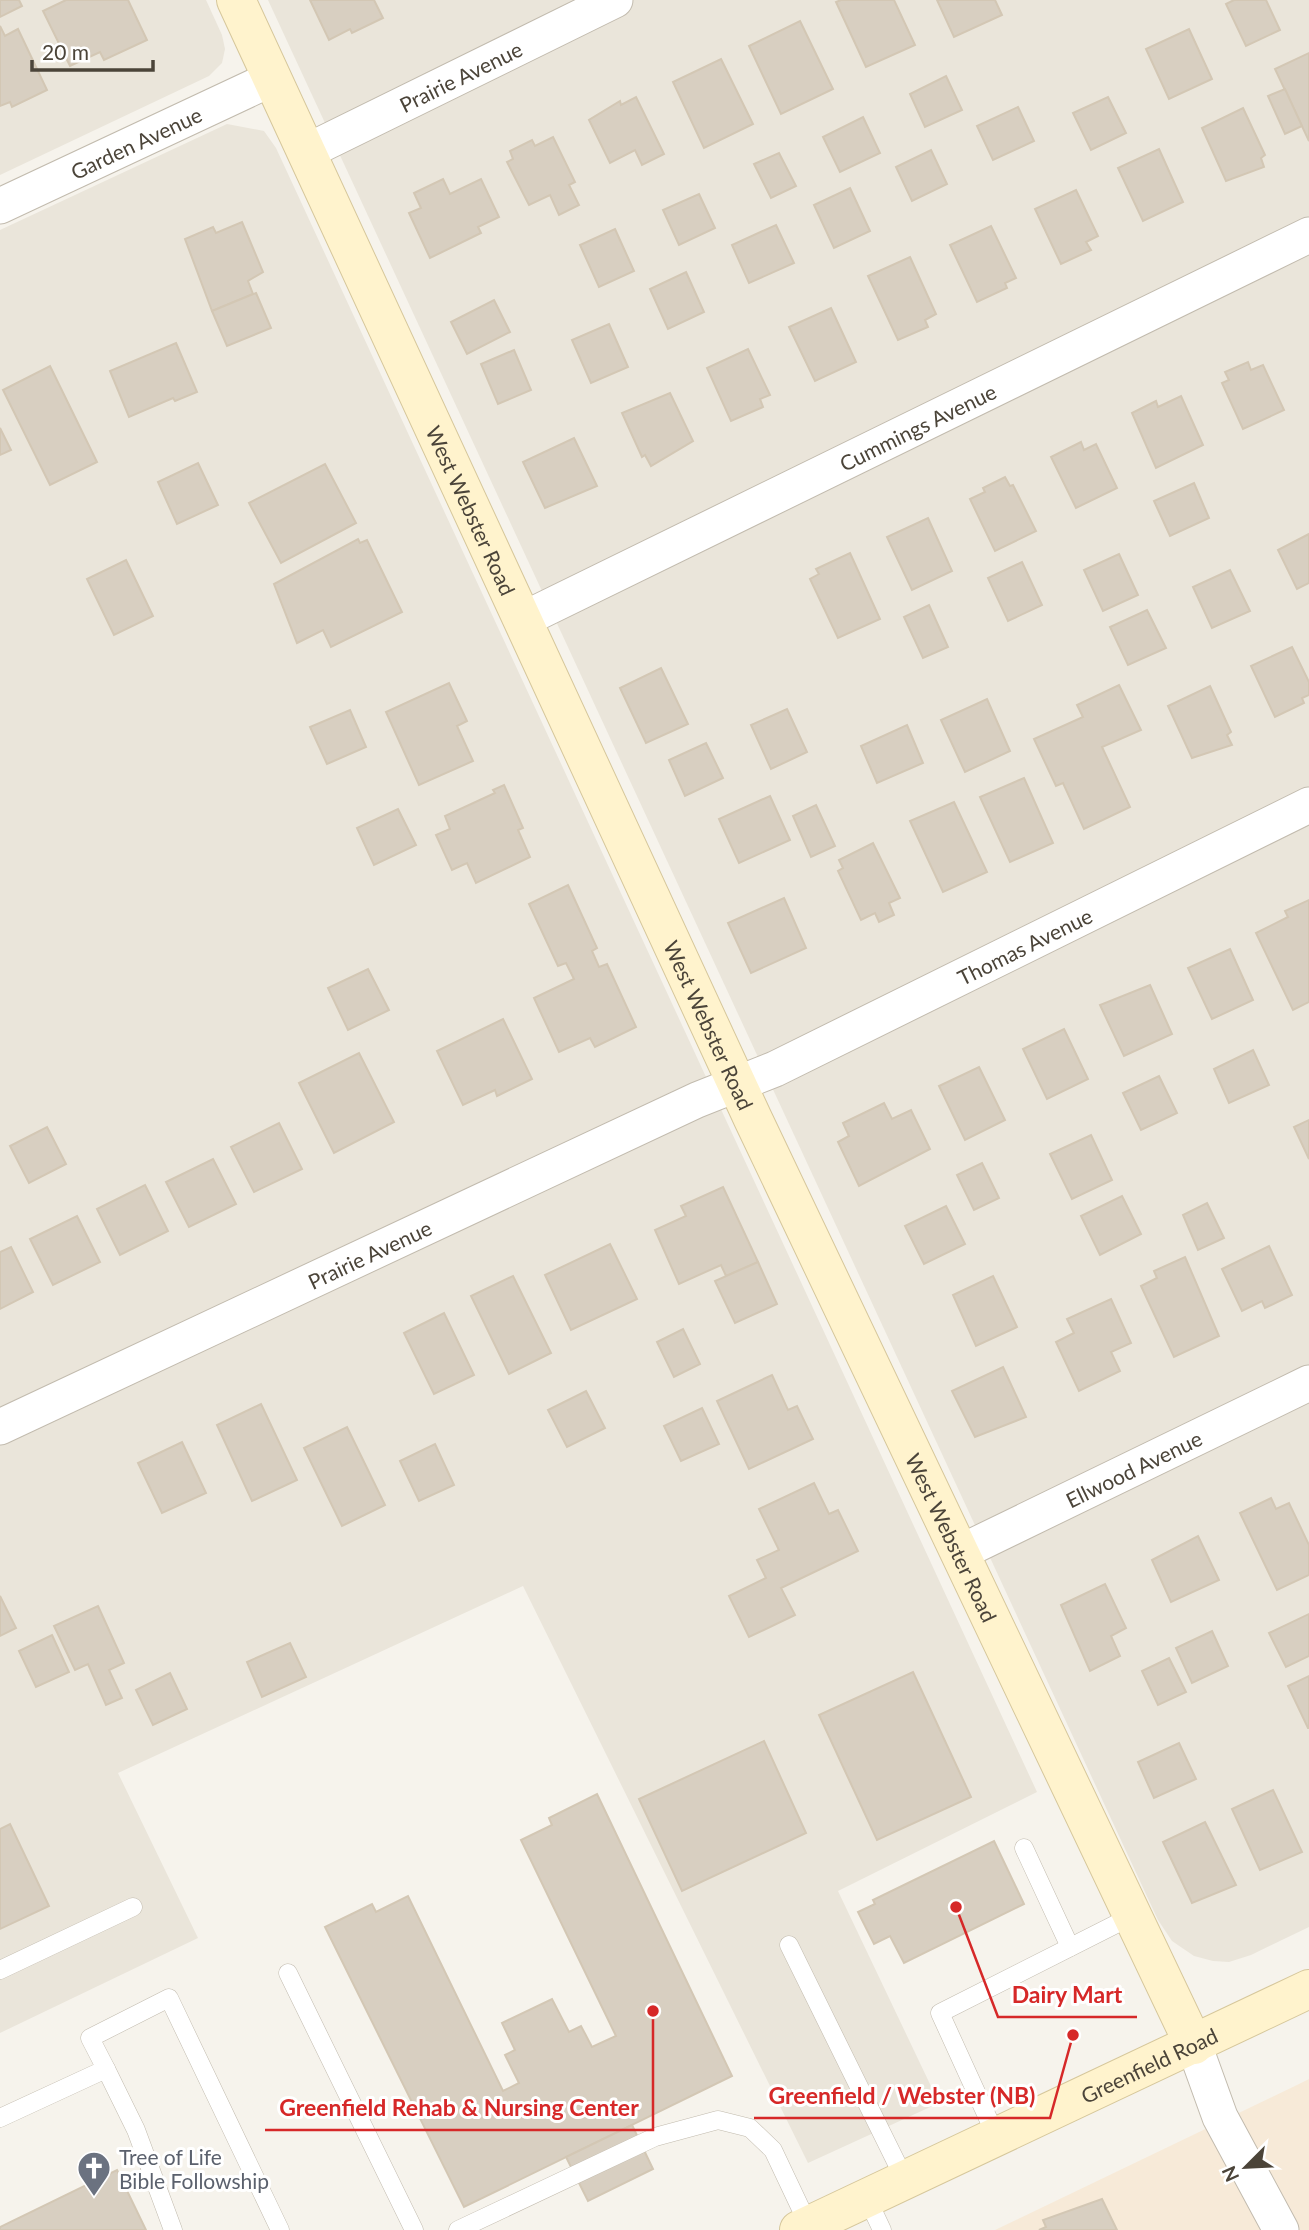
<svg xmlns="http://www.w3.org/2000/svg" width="1309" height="2230" font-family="Lato,sans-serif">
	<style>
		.residential { fill: #eae5da }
		.commercial { fill: #f7ead8 }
		.building { fill: #d8cfc1; stroke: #d3c7b4; stroke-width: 2 }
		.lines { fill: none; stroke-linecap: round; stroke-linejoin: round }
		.lane-casing { stroke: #c2bbae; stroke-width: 19 }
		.street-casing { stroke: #c2bbae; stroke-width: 37 }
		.secondary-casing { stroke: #d6c79b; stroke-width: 40 }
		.lane { stroke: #fff; stroke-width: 18 }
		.street { stroke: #fff; stroke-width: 35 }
		.secondary { stroke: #fff3cd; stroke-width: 38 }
		.labels { text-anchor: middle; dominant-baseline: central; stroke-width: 6; stroke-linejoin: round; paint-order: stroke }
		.street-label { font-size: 21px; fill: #4b4439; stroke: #fff }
		.worship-label { font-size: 21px; fill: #5b616d; stroke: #fff; text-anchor: start }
		.leader { fill: none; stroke: #d62828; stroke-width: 2.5 }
		.callout-dot { fill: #d62828; stroke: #fff; stroke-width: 2.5 }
		.callout-label { font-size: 23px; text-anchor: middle; font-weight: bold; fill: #d62828; stroke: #fff; stroke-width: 6; stroke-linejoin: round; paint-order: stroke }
	</style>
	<rect width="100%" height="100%" fill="#f6f3ec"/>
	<g class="residential">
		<path d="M0,0H206L222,35L225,49L222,63L209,76L0,175Z"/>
		<path d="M268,0H1309V1927L1251,1955L1229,1962L1213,1961L1194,1956L1172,1941L1158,1920Z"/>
		<path d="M227,124L264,131L276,148L1037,1792L838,1891L939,2103L808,2163L523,1586L118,1773L198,1938L0,2033V230Z"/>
	</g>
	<path class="commercial" d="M1309,2079V2230H995L1297,2085Z"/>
	<g class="building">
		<path d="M0,0H19L22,6L0,17Z"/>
		<path d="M66,0H128L147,40L104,60L100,52L70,66L43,11Z"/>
		<path d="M310,0H374L383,18L352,33L350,29L329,40Z"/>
		<path d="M841,0H894L915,45L866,67L836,2Z"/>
		<path d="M937,0H995L1002,15L954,37Z"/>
		<path d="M1234,0H1266L1280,30L1246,46L1226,4Z"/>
		<path d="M800,21L833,89L781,114L749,46Z"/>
		<path d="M0,26L5,36L18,29L47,90L12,107L10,102L0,106Z"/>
		<path d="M1189,29L1212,79L1169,99L1146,49Z"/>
		<path d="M1309,53V141L1275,69Z"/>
		<path d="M721,59L753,124L704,148L673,82Z"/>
		<path d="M946,76L962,110L925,127L910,94Z"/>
		<path d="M1285,89L1302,126L1285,134L1268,96Z"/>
		<path d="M636,97L664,154L642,165L635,150L610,163L589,120L620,101L621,105Z"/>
		<path d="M1108,97L1126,133L1091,150L1073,113Z"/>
		<path d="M1018,107L1034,141L993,160L977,126Z"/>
		<path d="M1243,108L1265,155L1261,158L1264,167L1226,181L1202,128Z"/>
		<path d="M863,117L880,153L840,172L823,137Z"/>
		<path d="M553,137L575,182L569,185L579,205L559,215L550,195L529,205L507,162L513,159L510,151L532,140L535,146Z"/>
		<path d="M1159,149L1183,202L1143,221L1118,168Z"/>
		<path d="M931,150L947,184L912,201L896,167Z"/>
		<path d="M779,153L796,186L771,198L754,164Z"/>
		<path d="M443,179L450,194L481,179L499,217L478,227L481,233L430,258L409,213L421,208L414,193Z"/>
		<path d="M850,188L870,231L834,248L814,205Z"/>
		<path d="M1076,190L1098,236L1086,242L1091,250L1061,264L1035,209Z"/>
		<path d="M699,194L715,228L679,245L663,210Z"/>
		<path d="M242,222L263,272L248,281L253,294L212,311L185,239L213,227L216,233Z"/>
		<path d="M776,225L794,263L749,283L732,245Z"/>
		<path d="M991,226L1016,278L1005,283L1007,288L977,302L950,245Z"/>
		<path d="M615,229L634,271L599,287L580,245Z"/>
		<path d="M910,257L936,314L925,320L928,327L898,340L868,276Z"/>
		<path d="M686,272L704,312L668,329L650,289Z"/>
		<path d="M256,293L271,328L227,346L212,311Z"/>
		<path d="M494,300L510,332L467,354L451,322Z"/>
		<path d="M831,308L856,362L815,381L789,327Z"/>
		<path d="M609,324L628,367L591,383L572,340Z"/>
		<path d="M176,343L197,392L175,401L173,398L129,417L110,371Z"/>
		<path d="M748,349L770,395L760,399L763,407L731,421L707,368Z"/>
		<path d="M514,350L531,390L498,404L481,364Z"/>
		<path d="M1248,362L1251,370L1263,365L1284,410L1243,429L1222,383L1229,380L1225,372Z"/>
		<path d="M50,366L97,462L50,485L3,390Z"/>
		<path d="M670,393L693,441L651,466L645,455L642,457L622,413Z"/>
		<path d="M1181,396L1203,445L1156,468L1132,413L1156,401L1158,407Z"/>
		<path d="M0,428L11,450L0,455Z"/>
		<path d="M574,438L597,486L545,508L523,462Z"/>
		<path d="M1081,442L1084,450L1096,444L1117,488L1076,508L1051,457Z"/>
		<path d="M198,463L218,505L177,524L158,482Z"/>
		<path d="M325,464L356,523L281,563L249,503Z"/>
		<path d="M1005,477L1010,486L1013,485L1036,531L995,551L970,499L985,492L983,488Z"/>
		<path d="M1194,483L1209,518L1170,536L1154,501Z"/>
		<path d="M928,518L952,571L912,590L887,537Z"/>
		<path d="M1309,534V583L1297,589L1278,550Z"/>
		<path d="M358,539L360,543L367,540L402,612L331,647L323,630L297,643L274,584Z"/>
		<path d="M850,553L880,619L838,638L810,579L819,574L816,569Z"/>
		<path d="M1119,554L1138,595L1103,611L1084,570Z"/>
		<path d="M126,560L153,616L114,635L87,579Z"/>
		<path d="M1022,562L1042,605L1008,621L988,578Z"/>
		<path d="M1230,570L1250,611L1212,628L1193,587Z"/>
		<path d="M929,605L948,647L923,658L904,617Z"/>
		<path d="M1147,610L1166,648L1128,665L1110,627Z"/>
		<path d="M1292,647L1309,682V695L1302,698L1304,703L1275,717L1251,666Z"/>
		<path d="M661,668L688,724L646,743L620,688Z"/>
		<path d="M449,683L467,721L457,726L473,761L419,785L386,712Z"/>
		<path d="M1119,685L1141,730L1102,747L1130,807L1084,829L1063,783L1056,786L1034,739L1083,717L1077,705Z"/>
		<path d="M1210,686L1231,732L1227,735L1232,745L1192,758L1168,706Z"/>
		<path d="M987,699L1010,751L965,772L941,720Z"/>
		<path d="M787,709L807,752L771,769L751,725Z"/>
		<path d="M350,710L366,747L327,764L310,727Z"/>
		<path d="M907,725L923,763L877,783L861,746Z"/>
		<path d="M706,743L723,778L685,796L669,760Z"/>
		<path d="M1024,778L1053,843L1010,862L980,797Z"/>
		<path d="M504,785L523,828L518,830L530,857L476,883L467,863L452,870L436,835L450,829L445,816L495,793L493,790Z"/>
		<path d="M770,796L790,840L739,863L719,819Z"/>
		<path d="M954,802L987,872L943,892L910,821Z"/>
		<path d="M816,805L835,846L811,857L793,816Z"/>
		<path d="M398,809L416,845L374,865L357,828Z"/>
		<path d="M873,843L900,898L889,903L894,915L879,922L875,913L861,920L838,871L843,868L839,860Z"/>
		<path d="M568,885L597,948L592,951L599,967L607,964L636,1027L595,1047L590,1038L559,1052L534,998L574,979L566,963L558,966L529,904Z"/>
		<path d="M784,898L806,948L751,973L728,923Z"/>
		<path d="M1309,900V1002L1293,1010L1256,933L1288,917L1285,911Z"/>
		<path d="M1230,949L1253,1000L1212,1019L1188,968Z"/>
		<path d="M368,969L389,1010L348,1030L328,988Z"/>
		<path d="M1150,985L1172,1034L1124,1056L1100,1005Z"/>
		<path d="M503,1019L532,1079L497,1096L495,1090L463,1105L437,1051Z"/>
		<path d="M1064,1029L1088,1079L1047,1099L1023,1049Z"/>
		<path d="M1253,1050L1269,1085L1229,1103L1214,1069Z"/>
		<path d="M359,1053L394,1122L334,1153L299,1083Z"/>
		<path d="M979,1067L1005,1120L965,1140L939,1086Z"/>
		<path d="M1159,1076L1177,1113L1141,1130L1123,1093Z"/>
		<path d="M884,1103L892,1119L911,1110L930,1149L859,1186L838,1142L849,1136L843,1123Z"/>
		<path d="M1309,1120V1159L1294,1127Z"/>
		<path d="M279,1123L302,1169L254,1192L231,1147Z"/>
		<path d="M47,1127L66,1164L29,1183L10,1146Z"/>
		<path d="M1091,1135L1112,1180L1072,1199L1050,1154Z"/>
		<path d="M213,1159L236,1204L189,1227L166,1182Z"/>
		<path d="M982,1163L999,1198L974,1210L957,1175Z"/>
		<path d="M145,1185L168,1231L120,1255L97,1209Z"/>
		<path d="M723,1187L758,1262L726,1276L721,1265L679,1284L655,1230L686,1216L681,1206Z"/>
		<path d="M1122,1196L1141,1234L1100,1255L1081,1216Z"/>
		<path d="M1207,1203L1224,1238L1198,1250L1183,1215Z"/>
		<path d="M946,1206L965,1244L924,1264L905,1226Z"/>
		<path d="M77,1216L100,1262L53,1285L30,1239Z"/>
		<path d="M610,1244L637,1299L571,1330L545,1275Z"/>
		<path d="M1269,1246L1292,1295L1265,1308L1262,1301L1242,1311L1222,1269Z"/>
		<path d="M11,1247L33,1292L0,1309V1252Z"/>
		<path d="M1185,1257L1219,1336L1174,1357L1141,1286L1157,1278L1154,1271Z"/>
		<path d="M758,1262L777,1304L735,1323L715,1281Z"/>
		<path d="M513,1276L551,1353L509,1374L471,1296Z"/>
		<path d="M993,1276L1017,1327L976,1346L953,1295Z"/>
		<path d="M1111,1299L1131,1343L1111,1352L1120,1371L1079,1391L1056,1342L1074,1333L1067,1319Z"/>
		<path d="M444,1313L474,1375L434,1394L404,1333Z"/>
		<path d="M683,1329L700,1364L674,1377L657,1342Z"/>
		<path d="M1003,1367L1026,1417L975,1437L952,1391Z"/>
		<path d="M772,1375L788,1410L797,1406L813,1439L749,1469L717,1401Z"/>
		<path d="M586,1391L605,1428L567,1447L548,1410Z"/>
		<path d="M261,1404L297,1480L252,1501L217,1425Z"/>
		<path d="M702,1408L719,1444L681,1461L664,1426Z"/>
		<path d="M347,1427L385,1505L342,1526L304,1448Z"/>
		<path d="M182,1442L206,1493L162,1513L138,1463Z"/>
		<path d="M435,1444L454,1485L419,1501L400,1461Z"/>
		<path d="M814,1483L829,1514L838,1510L858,1551L781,1588L795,1615L749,1637L729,1596L766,1578L757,1560L779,1550L759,1509Z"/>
		<path d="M1271,1498L1276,1509L1289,1503L1309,1545V1575L1277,1590L1240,1513Z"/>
		<path d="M1198,1536L1219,1580L1171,1602L1152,1560Z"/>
		<path d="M1105,1584L1126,1628L1111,1636L1120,1656L1090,1671L1061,1605Z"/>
		<path d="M0,1596L16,1628L0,1636Z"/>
		<path d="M98,1606L124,1663L109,1670L122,1698L106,1705L88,1664L75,1670L54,1626Z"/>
		<path d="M1309,1614V1656L1286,1667L1269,1633Z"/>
		<path d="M1212,1631L1228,1666L1192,1683L1176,1648Z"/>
		<path d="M52,1635L69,1672L36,1687L19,1651Z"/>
		<path d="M290,1643L306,1677L262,1697L247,1662Z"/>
		<path d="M1169,1658L1186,1692L1158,1705L1142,1671Z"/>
		<path d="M913,1672L971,1797L877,1840L819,1715Z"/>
		<path d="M170,1673L187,1709L153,1725L136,1690Z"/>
		<path d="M1309,1676V1728H1308L1288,1686Z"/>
		<path d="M764,1741L806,1833L682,1891L639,1799Z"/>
		<path d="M1179,1743L1196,1779L1154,1798L1138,1762Z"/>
		<path d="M1273,1790L1302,1852L1260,1870L1232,1809Z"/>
		<path d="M597,1794L732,2076L464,2207L325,1927L372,1904L376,1912L408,1896L503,2091L519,2083L505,2055L515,2050L502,2023L552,1999L569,2032L581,2026L592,2047L616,2036L521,1840L552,1825L549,1818Z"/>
		<path d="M1205,1822L1236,1885L1192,1903L1163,1842Z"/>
		<path d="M10,1824L49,1906L0,1929V1829Z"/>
		<path d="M994,1841L1024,1904L904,1963L890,1936L874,1944L858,1912L875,1904L873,1900Z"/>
		<path d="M632,2125L653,2169L588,2201L566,2157Z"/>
		<path d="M117,2170L146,2230H0V2227Z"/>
		<path d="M1102,2199L1117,2230H1039L1046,2227L1043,2220Z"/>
	</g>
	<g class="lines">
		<defs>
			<g id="lane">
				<path d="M1024,1848L1070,1947"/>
				<path d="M789,1945L905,2180"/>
				<path d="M0,1970L133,1907"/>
				<path d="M288,1973L414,2230"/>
				<path d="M106,2069L90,2038L169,1998L280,2230"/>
				<path d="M0,2118L106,2069L136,2130L173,2230"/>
				<path d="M997,2138L940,2013L1134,1915"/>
				<path d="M867,2198L882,2230"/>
				<path d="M458,2230L655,2137L718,2120L750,2128L773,2150L809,2226"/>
			</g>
			<g id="street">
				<path id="s1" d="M306,152L615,0"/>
				<path id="s2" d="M0,206L273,78"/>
				<path id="s3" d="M524,619L1309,235"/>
				<path id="s4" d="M0,1427L697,1100L775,1069L1309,805"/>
				<path id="s5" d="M959,1553L1309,1383"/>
				<path d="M1194,2045L1220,2117L1281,2230"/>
			</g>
			<g id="secondary">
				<path id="s6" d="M236,0L753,1119L1194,2045"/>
				<path id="s7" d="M799,2230L1309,1989"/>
			</g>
		</defs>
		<use href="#lane" class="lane-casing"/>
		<use href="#street" class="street-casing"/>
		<use href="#secondary" class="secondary-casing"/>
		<use href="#lane" class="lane"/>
		<use href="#street" class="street"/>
		<use href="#secondary" class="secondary"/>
	</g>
	<defs>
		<symbol id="church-pin" viewBox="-11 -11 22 30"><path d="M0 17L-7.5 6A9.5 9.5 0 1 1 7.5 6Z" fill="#6b7280" stroke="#fff"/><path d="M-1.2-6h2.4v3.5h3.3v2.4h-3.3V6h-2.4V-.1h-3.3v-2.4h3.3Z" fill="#fff"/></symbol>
	</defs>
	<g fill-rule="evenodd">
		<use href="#church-pin" x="75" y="2149" width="38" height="52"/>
	</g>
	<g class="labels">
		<g class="street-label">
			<text stroke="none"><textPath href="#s1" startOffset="172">Prairie Avenue</textPath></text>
			<text stroke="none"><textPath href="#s2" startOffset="150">Garden Avenue</textPath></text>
			<text stroke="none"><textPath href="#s3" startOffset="438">Cummings Avenue</textPath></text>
			<text stroke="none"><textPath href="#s6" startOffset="562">West Webster Road</textPath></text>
			<text stroke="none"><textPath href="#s4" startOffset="1132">Thomas Avenue</textPath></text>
			<text stroke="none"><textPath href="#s6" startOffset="1129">West Webster Road</textPath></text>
			<text stroke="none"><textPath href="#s4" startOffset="408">Prairie Avenue</textPath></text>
			<text stroke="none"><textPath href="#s5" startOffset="194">Ellwood Avenue</textPath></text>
			<text stroke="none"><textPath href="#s6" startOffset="1696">West Webster Road</textPath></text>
			<text stroke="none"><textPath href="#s7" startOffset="387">Greenfield Road</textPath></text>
		</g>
		<g class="worship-label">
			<text x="119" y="2156">Tree of Life<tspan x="119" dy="24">Bible Followship</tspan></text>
		</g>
	</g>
	<path class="leader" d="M956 1907L998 2017H1137M1073 2035L1050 2118H754M653 2011L653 2130H265"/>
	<g class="callout-dot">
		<circle cx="956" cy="1907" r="7"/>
		<circle cx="1073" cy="2035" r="7"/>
		<circle cx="653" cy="2011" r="7"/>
	</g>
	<g class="callout-label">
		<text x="1067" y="2003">Dairy Mart</text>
		<text x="902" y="2104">Greenfield / Webster (NB)</text>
		<text x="459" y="2116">Greenfield Rehab &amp; Nursing Center</text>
	</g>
	<g transform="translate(1246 2167) rotate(246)" stroke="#ffffff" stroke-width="5" paint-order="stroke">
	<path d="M0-5L12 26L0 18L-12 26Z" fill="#4b4439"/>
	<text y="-10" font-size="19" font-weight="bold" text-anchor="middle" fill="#4b4439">N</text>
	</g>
	<path d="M32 60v10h121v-10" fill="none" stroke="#4b4439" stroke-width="3.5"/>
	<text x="42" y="60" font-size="21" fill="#4b4439" stroke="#ffffff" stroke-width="5" paint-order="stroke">20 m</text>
</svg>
